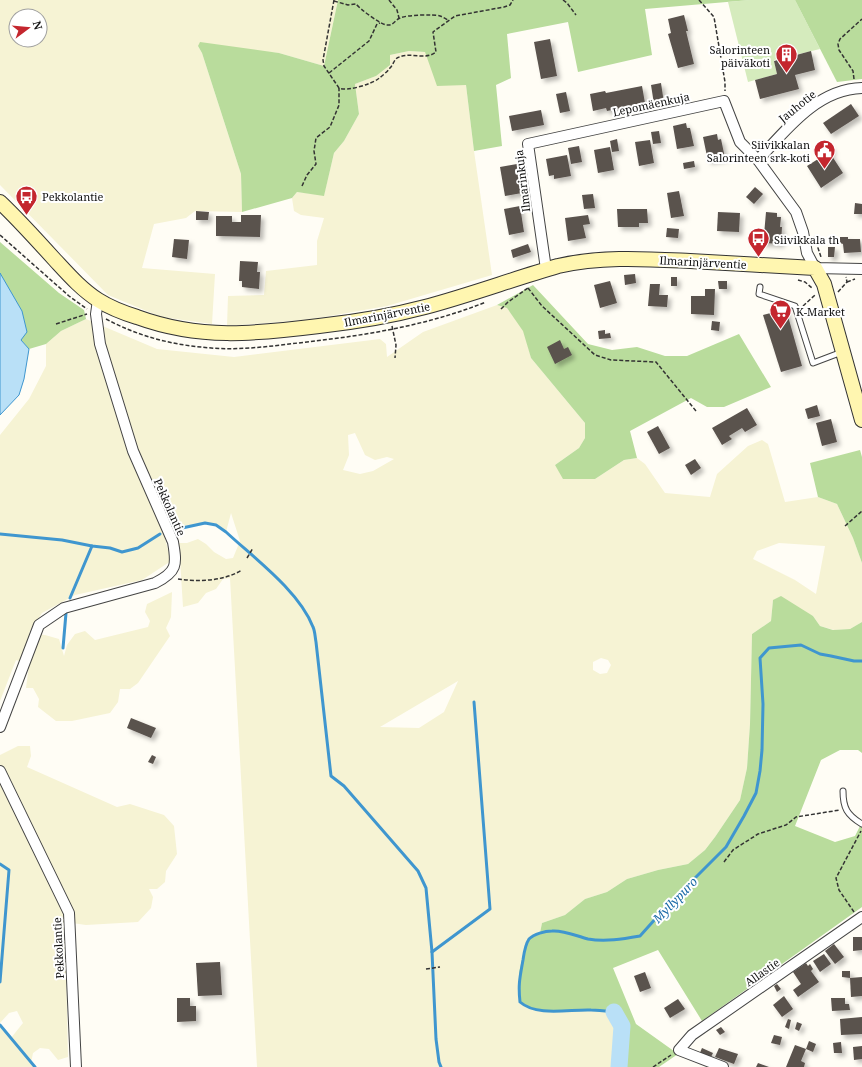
<svg xmlns="http://www.w3.org/2000/svg" width="862" height="1067" font-family="'Noto Serif',serif">
	<style>
		.farmland { fill: #f6f3d4; fill-rule: evenodd }
		.green { fill: #d5ebbd }
		.forest { fill: #b9dc9c }
		.water { fill: #b9e0f7; stroke: #3f96cf }
		.lines { fill: none; stroke-linecap: round; stroke-linejoin: round }
		.stream { stroke: #3f96cf; stroke-width: 3 }
		.river { stroke: #b9e0f7; stroke-width: 17 }
		.building { fill: #5a524d; filter: url(#shadow) }
		.lane-casing { stroke: #444; stroke-width: 7 }
		.street-casing { stroke: #444; stroke-width: 12 }
		.secondary-casing { stroke: #333; stroke-width: 16 }
		.path { stroke: #333; stroke-width: 1.5; stroke-dasharray: 4 2; stroke-linecap: butt }
		.lane { stroke: #fff; stroke-width: 5 }
		.street { stroke: #fff; stroke-width: 10 }
		.secondary { stroke: #fff6b0; stroke-width: 14 }
		.labels { text-anchor: middle; dominant-baseline: central; stroke-width: 4; stroke-linejoin: round; paint-order: stroke }
		.poi-label { font-size: 11px; fill: #111; stroke: #fff; text-anchor: start }
		.street-label { font-size: 11px; fill: #111; stroke: #fff }
		.water-label { font-size: 12px; font-style: italic; fill: #1768a6; stroke: #fff }
	</style>
	<defs>
		<filter id="shadow"><feDropShadow dx="3.5" dy="3.5" stdDeviation="2" flood-color="#0004"/></filter>
	</defs>
	<rect width="100%" height="100%" fill="#fffdf5"/>
	<g class="farmland">
		<path d="M0,0H338L324,66L279,53L198,46L202,53L241,174L242,212L195,211L186,218L154,224L142,268L215,274L212,324L161,317L108,295L0,185ZM16,16H40V40H16Z"/>
		<path d="M409,51L425,52L466,85L474,151L492,275L387,306L307,320L227,326L228,296L264,295L266,271L317,265V241L324,218L301,215L294,211L292,198L297,192L324,195L334,153L344,141L359,114L355,84L376,76L390,55Z"/>
		<path d="M497,305L507,308L524,331L531,358L585,423V438L579,448L555,465L595,479L624,460L637,458L645,464L665,493L710,497L717,474L748,446L762,440L768,444L785,502L818,497L837,504L853,538L862,563V622L850,629L834,630L820,626L813,616L773,600L771,621L752,634L750,724L747,768L740,800L715,837L705,850L688,864L658,870L627,879L607,892L585,899L565,915L542,923L540,933L530,939L524,950L523,961L568,1010H593L614,1012L622,1026L619,1067H257L230,578L223,579L216,589L206,593L198,603L183,607L179,543H187L198,539L206,544L214,552L226,559L233,558L240,541L231,513L226,532L216,525L205,523L163,531L171,561L142,580L75,595L42,613L29,633L45,635L59,639L64,656L67,645L75,634L85,631L95,640L148,627L150,621L145,612L147,604L172,592L171,617L166,628L170,636L138,683L130,689H120L118,702L110,713L72,721H56L38,707L39,699L33,688H26L29,665L16,660L0,701V435L29,399L46,366V344L61,331L86,319L157,349L234,357L380,339L386,344L387,357L423,332ZM355,433L365,455L375,460L387,457L394,459L373,471L360,474L343,470L349,455L348,435ZM779,543L825,546L816,594L795,580L753,559L757,551ZM601,658L608,660L611,665L607,673L600,674L593,670V662ZM458,681L444,712L419,728L380,727Z"/>
		<path d="M18,746H30L31,756L27,767L117,807L130,804L164,815L174,826L177,854L166,871L165,882L157,889H149L153,897L151,908L138,922L86,925L65,922L68,1057L58,1060L49,1049L40,1048L33,1053L31,1063L35,1067H0V1025L11,1038L23,1023L17,1011L9,1013L0,1023V755Z"/>
	</g>
	<path class="green" d="M750,0H795L820,49L774,60L777,74L748,82L728,2Z"/>
	<g class="forest">
		<path d="M338,0H750L645,9L652,55L578,72L568,22L507,34L511,78L496,85L502,146L474,151L466,85L437,86L425,52L409,51L390,55V65L376,76L355,84L359,114L344,141L334,153L324,196L297,192L292,198L242,212L241,174L202,53L198,46L200,42L279,53L324,66Z"/>
		<path d="M795,0H862V79L837,82Z"/>
		<path d="M0,242L59,293L84,310L86,319L61,331L46,344L29,349L21,340L0,273Z"/>
		<path d="M533,285L588,344L612,350L637,347L665,356H687L739,334L771,387L724,407H707L691,398L630,431L637,458L624,460L595,479H563L555,465L579,448L585,438V423L531,358L523,331L507,308L497,305Z"/>
		<path d="M860,450L862,457V563L853,538L837,504L818,497L810,463Z"/>
		<path d="M781,596L813,616L820,626L833,630L850,629L862,622V753L858,750H840L821,760L795,826L835,842L855,836L862,822V907L702,1021L658,950L613,968L636,1024L678,1054L659,1067H619L622,1026L613,1012C606,1011 599,1010 591,1010C570,1009 537,1017 520,1002L519,989V973L524,950L530,939L540,933L542,923L565,915L585,899L607,892L627,879L658,870L688,864L705,850L715,837L740,800L747,768L750,724L752,634L771,621L773,600Z"/>
	</g>
	<path class="water" d="M0,273L22,311L27,332L21,340L29,349L24,379L19,395L0,415Z"/>
	<g class="lines">
		<g class="stream">
			<path d="M173,530L205,523L216,525L226,532C254,558 299,591 313,627C315,631 315,637 316,642L331,776L344,786L418,871L426,888L432,952L436,1039L439,1062L441,1067"/>
			<path d="M0,534L62,540L92,546L110,548L122,552L138,548L160,534"/>
			<path d="M70,598L92,546"/>
			<path d="M63,648L66,613"/>
			<path d="M0,864L9,870L0,982"/>
			<path d="M432,952L490,909L474,702"/>
			<path d="M614,1012C606,1011 599,1010 591,1010C570,1009 537,1017 520,1002C518,984 520,977 523,960C524,953 525,945 529,939C534,934 545,931 552,931C564,930 576,936 588,939C605,942 623,939 640,936L666,907L675,900L688,885L726,847L744,816L756,793L760,771L762,750L763,704L760,658L769,648L801,645L820,654L831,656L854,661H862"/>
			<path d="M0,1025L35,1067"/>
		</g>
		<path class="river" d="M614,1012L622,1026L619,1067"/>
	</g>
	<g class="building">
		<path d="M684,15L688,31H686L694,64L678,68L668,34L671,33L668,19Z"/>
		<path d="M550,39L557,76L541,79L534,42Z"/>
		<path d="M811,51L815,70L795,75L799,89L760,99L755,80L777,74L774,61Z"/>
		<path d="M661,83L664,103L654,104L651,85Z"/>
		<path d="M642,86L645,103L607,111L606,108L593,111L590,94L605,91L606,93Z"/>
		<path d="M566,92L570,111L560,113L556,94Z"/>
		<path d="M851,104L859,116L831,134L823,123Z"/>
		<path d="M541,110L544,125L512,131L509,116Z"/>
		<path d="M686,123L687,128H690L694,146L677,149L673,126Z"/>
		<path d="M659,131L661,143L653,144L651,132Z"/>
		<path d="M717,134L718,140L721,139L725,158L708,161L703,137Z"/>
		<path d="M617,139L619,151L612,152L610,141Z"/>
		<path d="M650,140L654,163L639,166L635,142Z"/>
		<path d="M829,144L833,151L830,153L843,173L821,188L807,166L826,154L822,149Z"/>
		<path d="M579,146L582,162L571,164L568,148Z"/>
		<path d="M610,147L614,170L598,173L594,150Z"/>
		<path d="M567,155L571,176L554,179V175L549,176L546,159Z"/>
		<path d="M694,161L695,167L684,169L683,163Z"/>
		<path d="M517,164L522,193L505,196L500,167Z"/>
		<path d="M755,187L763,194L754,204L746,197Z"/>
		<path d="M679,191L684,216L671,218L667,193Z"/>
		<path d="M593,194L595,208L584,209L582,195Z"/>
		<path d="M855,203L862,204V214H854Z"/>
		<path d="M520,206L524,232L509,235L504,209Z"/>
		<path d="M617,209H647L648,223H639V227H618Z"/>
		<path d="M196,211L209,212L208,220H196Z"/>
		<path d="M718,212L740,213L739,232L717,231Z"/>
		<path d="M766,212L777,213V217H781L780,227H782L781,244L749,242V234L764,235Z"/>
		<path d="M241,215H261L260,237L216,236V216H232V222H241Z"/>
		<path d="M588,215L590,224L583,225L586,238L568,241L565,218Z"/>
		<path d="M667,228L679,229L678,238L666,237Z"/>
		<path d="M840,237H848V239H860L861,252L844,253L843,244L840,243Z"/>
		<path d="M174,239L189,240L187,259L172,257Z"/>
		<path d="M528,244L531,252L513,258L511,250Z"/>
		<path d="M828,247H835L834,257H828Z"/>
		<path d="M240,261L258,262L257,272H260L259,289L242,287V281H239Z"/>
		<path d="M635,274L636,283L625,285L624,275Z"/>
		<rect x="671" y="277" width="6" height="9"/>
		<path d="M610,281L617,303L600,308L594,285Z"/>
		<path d="M718,281H727V289H719Z"/>
		<path d="M650,284H660L659,295H668L667,307L648,306Z"/>
		<path d="M705,289H715L714,315L691,314V296H705Z"/>
		<path d="M786,309L802,366L781,372L763,315Z"/>
		<path d="M712,321L720,322L719,331L711,330Z"/>
		<path d="M605,330V334L610,333L611,338L599,339L598,331Z"/>
		<path d="M560,340L564,349L568,347L572,355L555,364L547,347Z"/>
		<path d="M817,405L820,416L808,419L805,409Z"/>
		<path d="M747,408L757,425L745,432L742,428L729,436L732,439L722,445L712,428Z"/>
		<path d="M831,419L837,442L822,446L816,423Z"/>
		<path d="M658,426L670,448L659,454L647,432Z"/>
		<path d="M695,459L701,468L691,475L685,465Z"/>
		<path d="M131,718L156,728L151,738L127,728Z"/>
		<path d="M152,755L156,757L153,764L148,762Z"/>
		<path d="M853,937H862V950L853,951Z"/>
		<path d="M834,944L844,957L835,964L825,951Z"/>
		<path d="M824,954L831,964L820,972L813,961Z"/>
		<path d="M220,962L222,995L198,996L196,963Z"/>
		<path d="M806,963L808,966L810,964L813,969L811,971L819,982L798,997L793,990L801,984L793,972Z"/>
		<path d="M842,971H850V978L842,977Z"/>
		<path d="M645,972L651,988L640,992L634,976Z"/>
		<path d="M862,977V996L851,997L850,978Z"/>
		<path d="M777,984L781,989L777,992L774,986Z"/>
		<path d="M784,996L793,1009L782,1017L773,1005Z"/>
		<path d="M177,998H190V1006H196V1021L177,1022Z"/>
		<path d="M831,998H845V1004H849L850,1010L832,1011Z"/>
		<path d="M678,999L685,1009L670,1018L664,1008Z"/>
		<path d="M862,1017V1034L841,1035L840,1019Z"/>
		<path d="M788,1019L791,1020L789,1029L785,1027Z"/>
		<path d="M797,1022L802,1024L799,1031L795,1029Z"/>
		<path d="M721,1027L725,1032L720,1035L716,1030Z"/>
		<path d="M774,1035L782,1037L780,1045L771,1043Z"/>
		<path d="M809,1041L816,1044L813,1052L806,1049Z"/>
		<path d="M841,1042L842,1053H834L833,1043Z"/>
		<path d="M795,1045L806,1049L801,1061L805,1063L804,1067H786Z"/>
		<path d="M862,1046V1059L854,1060L853,1047Z"/>
		<path d="M702,1048L713,1053L710,1059L699,1055Z"/>
		<path d="M719,1048L738,1054L734,1064L715,1057Z"/>
		<path d="M758,1063L769,1067H756Z"/>
	</g>
	<g class="lines">
		<defs>
			<g id="lane">
				<path d="M760,287L759,294L795,306L813,363L842,352"/>
				<path d="M843,791C843,808 847,815 862,824"/>
			</g>
			<g id="street">
				<path d="M758,160C786,130 817,89 862,88"/>
				<path d="M546,269L528,144L724,101L740,142L758,160L796,212L803,232L807,253L815,268L862,269"/>
				<path d="M0,727L39,625L64,608L155,583C177,572 177,565 173,542L133,451L100,344L96,314L98,300"/>
				<path d="M0,771L69,913L76,1067"/>
				<path d="M723,1067L679,1050L692,1035L862,917"/>
			</g>
			<path id="secondary" d="M0,202C19,220 37,240 55,260C68,274 81,289 98,300C109,307 124,313 137,317C200,340 254,334 319,326C355,322 391,316 425,307C470,295 513,279 558,266C602,256 646,259 690,261C732,263 773,266 815,268L824,284L862,420"/>
		</defs>
		<use href="#lane" class="lane-casing"/>
		<use href="#street" class="street-casing"/>
		<use href="#secondary" class="secondary-casing"/>
		<g class="path">
			<path d="M334,0L323,60L324,66L339,88C347,92 371,84 378,79C382,76 387,72 390,68C393,65 394,60 397,58C410,51 425,61 436,52L433,32L455,16L504,7L510,5L513,0"/>
			<path d="M389,0L397,10L399,18"/>
			<path d="M563,0L567,3L576,15"/>
			<path d="M699,0L714,17L725,82V91"/>
			<path d="M334,1L348,5L356,4C360,9 381,25 387,25C393,26 395,20 400,18C405,15 434,14 440,16C443,17 446,19 448,20"/>
			<path d="M329,73L369,41L377,24L380,23"/>
			<path d="M854,79L853,71L839,50L838,44L840,39L862,19"/>
			<path d="M302,186L307,175L316,164L314,151L316,138L330,127L339,105V88"/>
			<path d="M0,235L69,296L87,309"/>
			<path d="M814,236L821,257"/>
			<path d="M798,280L805,282L812,288"/>
			<path d="M847,282L855,279"/>
			<path d="M528,288L542,306L595,355L611,360L656,362L696,411"/>
			<path d="M838,292L847,282L846,277"/>
			<path d="M803,306L815,295"/>
			<path d="M501,309L508,302L528,288"/>
			<path d="M106,319C136,335 168,344 201,347C233,351 266,347 298,343C362,336 426,326 486,302"/>
			<path d="M56,324L87,314"/>
			<path d="M392,326L396,345L395,358"/>
			<path d="M845,526L862,511"/>
			<path d="M247,558L253,548"/>
			<path d="M178,579C199,582 224,581 242,570"/>
			<path d="M724,862L733,850L758,834L786,825L796,817L840,810"/>
			<path d="M854,912L839,890L836,878L861,831"/>
			<path d="M426,969L440,967"/>
			<path d="M653,1067L671,1055"/>
		</g>
		<use href="#lane" class="lane"/>
		<use href="#street" class="street"/>
		<use href="#secondary" class="secondary"/>
	</g>
	<defs>
		<symbol id="building-pin" viewBox="-11 -11 22 30"><path d="M0 17L-7.5 6A9.5 9.5 0 1 1 7.5 6Z" fill="#c4262e" stroke="#fff"/><path d="M-4-6H4V6H1V3H-1V6H-4ZM-2.5-4.3h1.7v1.8h-1.7ZM.8-4.3h1.7v1.8H.8ZM-2.5-1h1.7V.8h-1.7ZM.8-1h1.7V.8H.8Z" fill="#fff"/></symbol>
		<symbol id="civic-pin" viewBox="-11 -11 22 30"><path d="M0 17L-7.5 6A9.5 9.5 0 1 1 7.5 6Z" fill="#c4262e" stroke="#fff"/><path d="M-.6-6.5H3V-4.5H.6V-3L4-1V1h2V6H-6V1h2V-1L-.6-3ZM-1.2 2.5V6h2.4V2.5Z" fill="#fff"/></symbol>
		<symbol id="bus-pin" viewBox="-11 -11 22 30"><path d="M0 17L-7.5 6A9.5 9.5 0 1 1 7.5 6Z" fill="#c4262e" stroke="#fff"/><path d="M-5-6H5V4H4V6H2V4H-2V6H-4V4H-5ZM-3.5-4V0h7V-4ZM-3.5 1.2v1.5H-2V1.2ZM2 1.2v1.5H3.5V1.2Z" fill="#fff"/></symbol>
		<symbol id="supermarket-pin" viewBox="-11 -11 22 30"><path d="M0 17L-7.5 6A9.5 9.5 0 1 1 7.5 6Z" fill="#c4262e" stroke="#fff"/><path d="M-6-5.5h2.5l.6 2H6L4.5 2H-2.5L-4.4-4H-6ZM-1.5 3.2a1.3 1.3 0 1 0 .1 0ZM3 3.2a1.3 1.3 0 1 0 .1 0Z" fill="#fff"/></symbol>
	</defs>
	<g fill-rule="evenodd">
		<use href="#building-pin" x="774" y="42" width="25" height="34"/>
		<use href="#civic-pin" x="812" y="138" width="25" height="34"/>
		<use href="#bus-pin" x="14" y="184" width="25" height="34"/>
		<use href="#bus-pin" x="746" y="226" width="25" height="34"/>
		<use href="#supermarket-pin" x="768" y="298" width="25" height="34"/>
	</g>
	<g class="labels">
		<g class="poi-label">
			<text x="770" y="49" text-anchor="end">Salorinteen<tspan x="770" dy="13">päiväkoti</tspan></text>
			<text x="810" y="144" text-anchor="end">Siivikkalan<tspan x="810" dy="13">Salorinteen srk-koti</tspan></text>
			<text x="42" y="196">Pekkolantie</text>
			<text x="774" y="239">Siivikkala th</text>
			<text x="796" y="311">K-Market</text>
		</g>
		<g class="street-label">
			<text transform="translate(651 104) rotate(-12)">Lepomäenkuja</text>
			<text transform="translate(797 106) rotate(-39)">Jauhotie</text>
			<text transform="translate(522 181) rotate(-97)">Ilmarinkuja</text>
			<text transform="translate(703 262) rotate(3)">Ilmarinjärventie</text>
			<text transform="translate(387 314) rotate(-11)">Ilmarinjärventie</text>
			<text transform="translate(170 507) rotate(66)">Pekkolantie</text>
			<text transform="translate(58 948) rotate(-93)">Pekkolantie</text>
			<text transform="translate(762 972) rotate(-35)">Allastie</text>
		</g>
		<g class="water-label">
			<text transform="translate(675 900) rotate(-46)">Myllypuro</text>
		</g>
	</g>
	<g transform="translate(28 28) rotate(74)"><circle r="19" fill="#ffffff" stroke="#a0a0a0"/>
	<path d="M0-3L7 15L0 10L-7 15Z" fill="#c4262e"/>
	<text y="-6" font-size="11" font-weight="bold" text-anchor="middle" fill="#111111">N</text>
	</g>
</svg>
